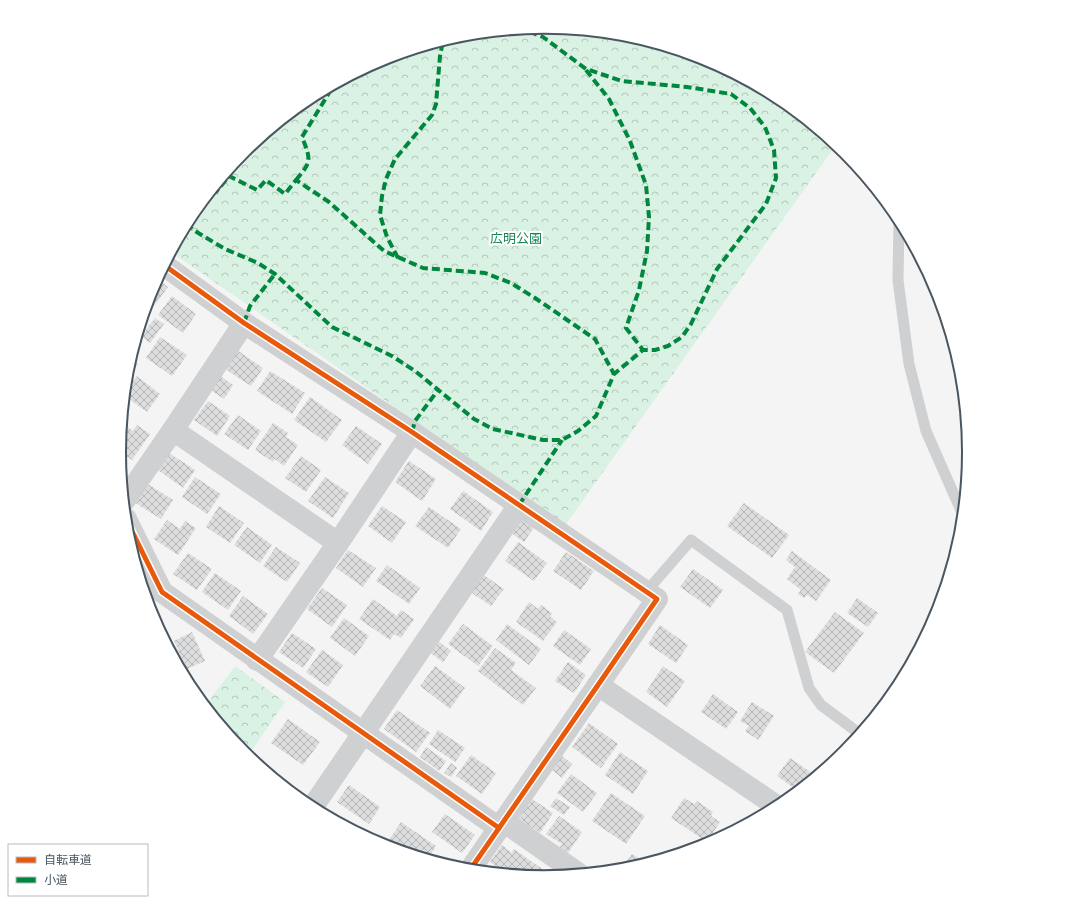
<svg xmlns="http://www.w3.org/2000/svg" width="1088" height="904" font-family="'Roboto Condensed','Noto Sans JP',sans-serif">
	<style>
		.forest { fill: url(#forest-crowns) }
		.building { fill: url(#building-cross-hatch) }
		.lines { fill: none; stroke-linecap: round; stroke-linejoin: round }
		.service { stroke: #ced0d2; stroke-width: 11 }
		.minor { stroke: #ced0d2; stroke-width: 22 }
		.quiet { stroke: #00873e; stroke-width: 4; stroke-dasharray: 8 4; stroke-linecap: butt }
		.cycleway-casing { stroke: #fff; stroke-width: 8 }
		.cycleway { stroke: #e8590c; stroke-width: 5 }
		.labels { text-anchor: middle; dominant-baseline: central; stroke-width: 4; stroke-linejoin: round; paint-order: stroke }
		.park-label { font-size: 13px; fill: #17864f; stroke: #fff }
		.rim { fill: none; stroke: #4a5661; stroke-width: 2 }
	</style>
	<defs>
		<pattern id="forest-crowns" width="20" height="18" patternUnits="userSpaceOnUse"><rect width="20" height="18" fill="#d9f2e3"/><path d="M2 6a3 3 0 1 1 6 0M12 15a3 3 0 1 1 6 0" fill="none" stroke="#b2c7bb"/></pattern>
		<pattern id="building-cross-hatch" width="8" height="8" patternUnits="userSpaceOnUse"><rect width="8" height="8" fill="#ddddde"/><path d="M0 0l8 8M0 8l8-8" fill="none" stroke="#b5b6b7"/></pattern>
	</defs>
	<rect width="100%" height="100%" fill="#f4f4f4"/>
	<g class="forest">
		<path d="M544,27L627,35L707,59L780,99L836,145L566,524L415,421L171,252L191,216L244,151L308,99L382,59L461,35Z"/>
		<path d="M235,666L285,702L248,756L243,752L205,706Z"/>
	</g>
	<g class="building">
		<path d="M157,279L168,287L151,310L146,307L151,289Z"/>
		<path d="M172,296L196,314L183,333L158,315Z"/>
		<path d="M155,318L164,324L150,343L141,336Z"/>
		<path d="M160,337L187,355L172,376L146,358Z"/>
		<path d="M237,350L263,368L251,386L225,369Z"/>
		<path d="M131,358L138,364L129,376L127,375Z"/>
		<path d="M270,371L305,393L292,414L257,391Z"/>
		<path d="M219,375L233,385L224,399L209,389Z"/>
		<path d="M137,376L160,394L147,412L125,396V392Z"/>
		<path d="M310,397L342,420L326,442L294,420Z"/>
		<path d="M208,401L230,416L217,436L194,420Z"/>
		<path d="M238,415L261,431L248,450L224,434Z"/>
		<path d="M122,423L133,431L137,425L150,434L132,460L119,451Z"/>
		<path d="M273,423L288,433L286,437L298,445L284,466L275,459L273,462L255,450Z"/>
		<path d="M356,426L382,444L368,464L342,445Z"/>
		<path d="M169,453L195,470L183,488L158,470Z"/>
		<path d="M301,456L321,470L306,492L285,478Z"/>
		<path d="M409,461L436,479L422,501L395,482Z"/>
		<path d="M195,477L221,494L207,514L182,497Z"/>
		<path d="M325,477L349,493L333,518L308,501Z"/>
		<path d="M146,483L173,500L161,519L134,502Z"/>
		<path d="M463,491L493,512L481,531L450,509Z"/>
		<path d="M744,503L789,535L772,558L727,526Z"/>
		<path d="M219,506L244,523L230,543L206,527Z"/>
		<path d="M382,506L406,522L392,543L368,526Z"/>
		<path d="M429,507L461,529L448,548L415,526Z"/>
		<path d="M167,520L180,529L185,521L196,528L178,555L154,539Z"/>
		<path d="M515,520L527,521L535,526L524,542L508,531Z"/>
		<path d="M247,527L272,545L260,563L234,545Z"/>
		<path d="M518,542L547,563L534,581L505,561Z"/>
		<path d="M276,547L300,563L287,582L263,566Z"/>
		<path d="M348,550L376,568L363,587L336,568Z"/>
		<path d="M792,551L831,580L816,601L807,595L804,598L798,594L801,590L787,579L795,567L786,560Z"/>
		<path d="M566,552L594,571L581,590L553,571Z"/>
		<path d="M188,553L212,569L197,590L173,574Z"/>
		<path d="M387,565L420,588L409,604L376,581Z"/>
		<path d="M693,569L723,590L710,608L680,587Z"/>
		<path d="M215,573L241,591L228,610L202,592Z"/>
		<path d="M481,573L504,589L491,606L469,591Z"/>
		<path d="M322,588L347,605L332,627L307,609Z"/>
		<path d="M243,596L268,614L253,634L229,616Z"/>
		<path d="M857,598L878,613L868,627L847,613Z"/>
		<path d="M373,599L397,616L401,610L414,619L401,638L394,634L390,640L359,619Z"/>
		<path d="M529,602L538,609L541,605L552,613L550,616L557,622L543,641L516,622Z"/>
		<path d="M835,612L864,633L834,673L805,652Z"/>
		<path d="M344,618L369,636L355,656L330,638Z"/>
		<path d="M463,624L493,646L478,666L448,644Z"/>
		<path d="M507,624L541,649L529,665L496,640Z"/>
		<path d="M660,625L688,645L676,663L648,644Z"/>
		<path d="M564,630L591,649L580,665L553,646Z"/>
		<path d="M192,632L205,661L187,669L174,641Z"/>
		<path d="M292,633L316,649L303,668L279,652Z"/>
		<path d="M437,640L451,651L443,662L429,652Z"/>
		<path d="M495,648L516,663L511,670L536,688L523,705L478,671Z"/>
		<path d="M322,650L343,665L328,687L306,672Z"/>
		<path d="M568,662L586,675L574,693L555,681Z"/>
		<path d="M435,666L465,688L450,709L420,686Z"/>
		<path d="M663,666L685,681L667,707L646,692Z"/>
		<path d="M713,694L738,712L726,729L701,712Z"/>
		<path d="M752,702L774,716L758,740L745,731L749,726L740,721Z"/>
		<path d="M397,710L430,733L416,752L384,729Z"/>
		<path d="M288,719L320,742L303,765L271,743Z"/>
		<path d="M589,723L618,744L601,768L572,747Z"/>
		<path d="M438,730L465,748L455,762L429,744Z"/>
		<path d="M426,747L446,761L439,771L420,757Z"/>
		<path d="M620,752L648,771L633,794L605,775Z"/>
		<path d="M471,755L496,773L482,794L456,776Z"/>
		<path d="M561,755L572,764L562,778L551,769Z"/>
		<path d="M790,758L816,776L798,791L777,776Z"/>
		<path d="M451,763L457,768L451,777L444,773Z"/>
		<path d="M571,774L597,793L583,812L557,793Z"/>
		<path d="M349,785L380,807L369,824L337,802Z"/>
		<path d="M611,793L645,816L626,844L592,821Z"/>
		<path d="M556,798L570,807L564,815L550,806Z"/>
		<path d="M684,798L694,804L697,801L713,812L711,816L720,822L707,842L671,818Z"/>
		<path d="M532,799L553,813L540,833L519,819Z"/>
		<path d="M445,814L475,835L462,853L432,832Z"/>
		<path d="M559,816L582,832L568,853L559,847L562,844L546,834Z"/>
		<path d="M401,822L436,846L428,859L408,853L389,840Z"/>
		<path d="M502,845L512,853L514,849L545,871L541,877L504,873L490,862Z"/>
		<path d="M632,854L646,863L621,869Z"/>
		<path d="M554,871L560,875L551,876Z"/>
	</g>
	<g class="lines">
		<g class="service">
			<path d="M899,219L898,280L909,364L926,431L963,515"/>
			<path d="M646,592L691,540L787,610L809,688L821,705L860,734"/>
		</g>
		<g class="minor">
			<path d="M164,265L244,323L412,432L657,599L598,685L470,870"/>
			<path d="M173,430L338,543"/>
			<path d="M124,501L173,430L244,323"/>
			<path d="M126,519L162,592L499,828"/>
			<path d="M257,660L338,543L412,432"/>
			<path d="M598,685L778,807"/>
			<path d="M312,808L519,505"/>
			<path d="M503,821L579,874"/>
		</g>
		<g class="quiet">
			<path d="M586,70L609,99L630,141L646,185L649,217L647,251L639,290L626,328L643,350"/>
			<path d="M296,180C312,161 311,160 302,137L329,93L324,90"/>
			<path d="M212,190L216,192L229,176L257,190L266,180L285,194L296,180L329,202L384,251L423,268L485,273L511,283L535,298L595,339L614,374"/>
			<path d="M186,224L195,231L225,249L258,263L275,274L332,327L392,356L415,371L474,419L493,429L543,440H562L578,431L596,416L614,374L643,350H655L668,346L682,337L691,324L717,269L766,204L776,178L774,150L765,127L750,108L731,94L687,87L622,81L586,69L543,37L523,29"/>
			<path d="M398,258L387,237L380,215L382,196L386,179L395,159L432,115L436,104L440,56L443,41"/>
			<path d="M244,323L250,306L275,274"/>
			<path d="M412,432L415,421L438,390"/>
			<path d="M519,505L562,440"/>
		</g>
		<defs>
			<g id="cycleway">
				<path d="M164,265L244,323L412,432L657,599L598,685L470,870"/>
				<path d="M126,519L162,592L499,828"/>
			</g>
		</defs>
		<use href="#cycleway" class="cycleway-casing"/>
		<use href="#cycleway" class="cycleway"/>
	</g>
	<g class="labels">
		<g class="park-label">
			<text x="516" y="238">広明公園</text>
		</g>
	</g>
	<path d="M0 0H1088V904H0ZM126 452a418 418 0 1 1 836 0a418 418 0 1 1-836 0Z" fill="#fff" fill-rule="evenodd"/>
	<path class="rim" d="M126 452a418 418 0 1 1 836 0a418 418 0 1 1-836 0Z"/>
	<rect x="8" y="844" width="140" height="52" fill="#ffffff" stroke="#b7bbc0"/>
	<rect x="16" y="857" width="20" height="6" fill="#e8590c" stroke="#b7bbc0"/>
	<text x="44" y="864" font-size="12" fill="#4a5661">自転車道</text>
	<rect x="16" y="877" width="20" height="6" fill="#00873e" stroke="#b7bbc0"/>
	<text x="44" y="884" font-size="12" fill="#4a5661">小道</text>
</svg>
